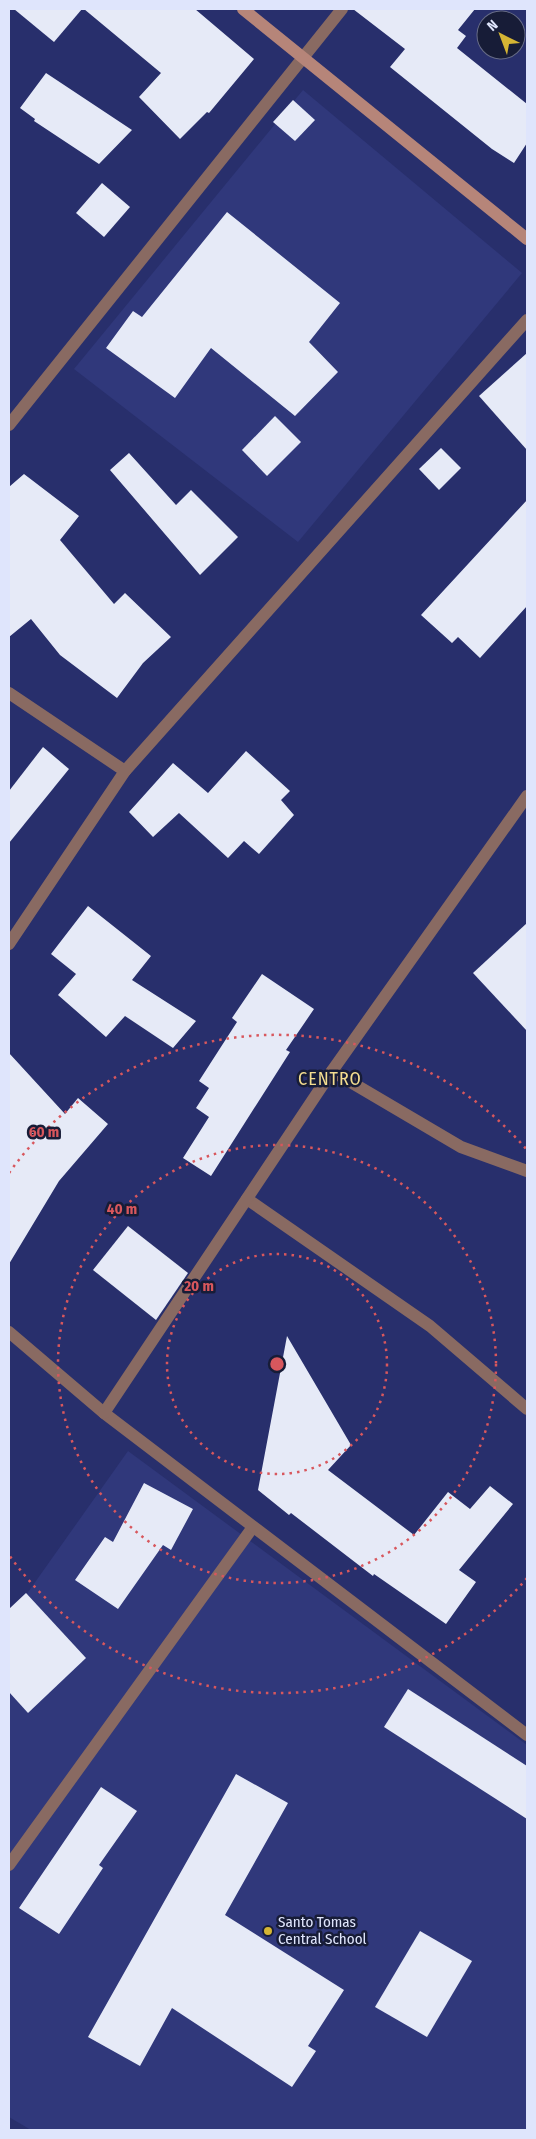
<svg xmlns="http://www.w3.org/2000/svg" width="536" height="2139" font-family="'Fira Sans Condensed',sans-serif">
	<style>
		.built { fill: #30387b }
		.building { fill: #e6eaf7 }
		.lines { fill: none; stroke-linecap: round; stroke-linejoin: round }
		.lane { stroke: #896a62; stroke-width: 12 }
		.street { stroke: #896a62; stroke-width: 12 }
		.secondary { stroke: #b68579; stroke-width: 12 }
		.ring { fill: none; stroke: #d8575d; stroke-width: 2.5; stroke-dasharray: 2.5 5 }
		.poi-dot { fill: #d5b534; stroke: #171c37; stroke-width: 2 }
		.labels { text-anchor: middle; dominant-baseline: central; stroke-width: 5; stroke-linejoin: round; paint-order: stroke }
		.poi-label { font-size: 15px; fill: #dfe5fc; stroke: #171c37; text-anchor: start }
		.quarter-label { font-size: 18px; letter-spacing: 1px; fill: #f3dd90; stroke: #171c37 }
		.centre { fill: #d8575d; stroke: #171c37; stroke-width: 2.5 }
		.ring-label { font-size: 15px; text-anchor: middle; font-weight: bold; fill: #d8575d; stroke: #171c37; stroke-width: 5; stroke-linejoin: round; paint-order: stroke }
	</style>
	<rect width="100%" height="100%" fill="#282f6c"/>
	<g class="built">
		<path d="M303,90L522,273L298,542L74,369Z"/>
		<path d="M128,1451L527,1745V2130H31L9,2117V1619Z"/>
	</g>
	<g class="building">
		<path d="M14,9H82L54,42Z"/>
		<path d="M84,9H195L254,59L209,113L207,112L180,139L139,97L161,73Z"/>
		<path d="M353,9H475L458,30L466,36L457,48L527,104V143L514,163L492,149L390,67L405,49Z"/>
		<path d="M46,73L132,130L99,164L34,121L35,119L20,108Z"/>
		<path d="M293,100L315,120L295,141L273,122Z"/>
		<path d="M102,183L130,207L104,237L76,213Z"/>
		<path d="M227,212L340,303L309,342L338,372L295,416L211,348L175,398L106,348L133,311L142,317Z"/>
		<path d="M527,353V450L479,396Z"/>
		<path d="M275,416L301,442L267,476L242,450Z"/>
		<path d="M441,448L461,468L439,490L419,469Z"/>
		<path d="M129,453L176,505L191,490L238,537L200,575L110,470Z"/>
		<path d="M24,474L79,516L60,540L114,604L125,593L171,637L143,663L117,698L60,655L31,619L9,637V487Z"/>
		<path d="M527,500V606L480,658L458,637L452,643L421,615Z"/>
		<path d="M43,747L69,769L9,843V791Z"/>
		<path d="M246,751L290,791L281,800L294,815L259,854L244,841L228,858L179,813L153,837L129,812L173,763L208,793Z"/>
		<path d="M88,906L151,956L132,980L196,1021L173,1048L125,1016L106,1037L58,995L76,974L51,954Z"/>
		<path d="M527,923V1031L473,973Z"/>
		<path d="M262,974L314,1009L286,1050L290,1052L211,1176L183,1158L209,1117L196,1108L209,1088L199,1081L237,1022L232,1018Z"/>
		<path d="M9,1053L65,1114L78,1098L108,1124L59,1181L9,1264Z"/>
		<path d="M128,1226L188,1273L156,1320L93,1270Z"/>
		<path d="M287,1336L351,1445L328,1470L414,1535L448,1492L470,1509L490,1486L513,1504L459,1570L476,1582L446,1624L374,1574L373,1576L291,1513L289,1515L258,1490Z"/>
		<path d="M144,1483L193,1509L171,1550L163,1545L118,1609L75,1580L105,1537L113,1542Z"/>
		<path d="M26,1593L86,1658L28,1713L9,1692V1609Z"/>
		<path d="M408,1689L527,1766V1819L384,1727Z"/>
		<path d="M236,1774L288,1803L225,1915L344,1990L308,2046L316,2051L292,2087L172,2008L140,2066L88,2037Z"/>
		<path d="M101,1787L137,1811L99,1865L103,1868L59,1934L19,1908Z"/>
		<path d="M420,1931L472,1961L427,2037L375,2007Z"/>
	</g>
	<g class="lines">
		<path class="lane" d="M9,1865L253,1527"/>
		<g class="street">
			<path d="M9,425L342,9"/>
			<path d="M9,693L125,771"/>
			<path d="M9,944L125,771L527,320"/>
			<path d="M332,1071L461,1147L527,1171"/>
			<path d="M247,1199L430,1326L527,1409"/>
			<path d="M9,1332L104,1413L527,1735"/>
			<path d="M104,1413L332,1071L527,796"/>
		</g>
		<path class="secondary" d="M243,9L527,239"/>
	</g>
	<g class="ring">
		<circle cx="277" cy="1364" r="110"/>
		<circle cx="277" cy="1364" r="219"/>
		<path d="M527 1578A329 329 0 0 1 9 1555M9 1173A329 329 0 0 1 527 1150"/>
	</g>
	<circle class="poi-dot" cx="268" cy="1931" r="5"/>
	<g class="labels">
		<g class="poi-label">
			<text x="278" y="1922">Santo Tomas<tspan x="278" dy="17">Central School</tspan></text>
		</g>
		<g class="quarter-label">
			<text x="330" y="1079">CENTRO</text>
		</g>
	</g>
	<circle cx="277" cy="1364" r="8" class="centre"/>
	<g class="ring-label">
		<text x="44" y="1137">60 m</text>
		<text x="122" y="1214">40 m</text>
		<text x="199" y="1291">20 m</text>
	</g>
	<rect width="536" height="2139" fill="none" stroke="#dfe5fc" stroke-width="20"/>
	<g transform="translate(501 35) rotate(318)"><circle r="24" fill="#171c37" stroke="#676c86"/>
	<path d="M0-4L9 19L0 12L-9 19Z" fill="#d5b534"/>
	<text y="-8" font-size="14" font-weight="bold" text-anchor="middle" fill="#dfe5fc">N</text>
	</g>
</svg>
